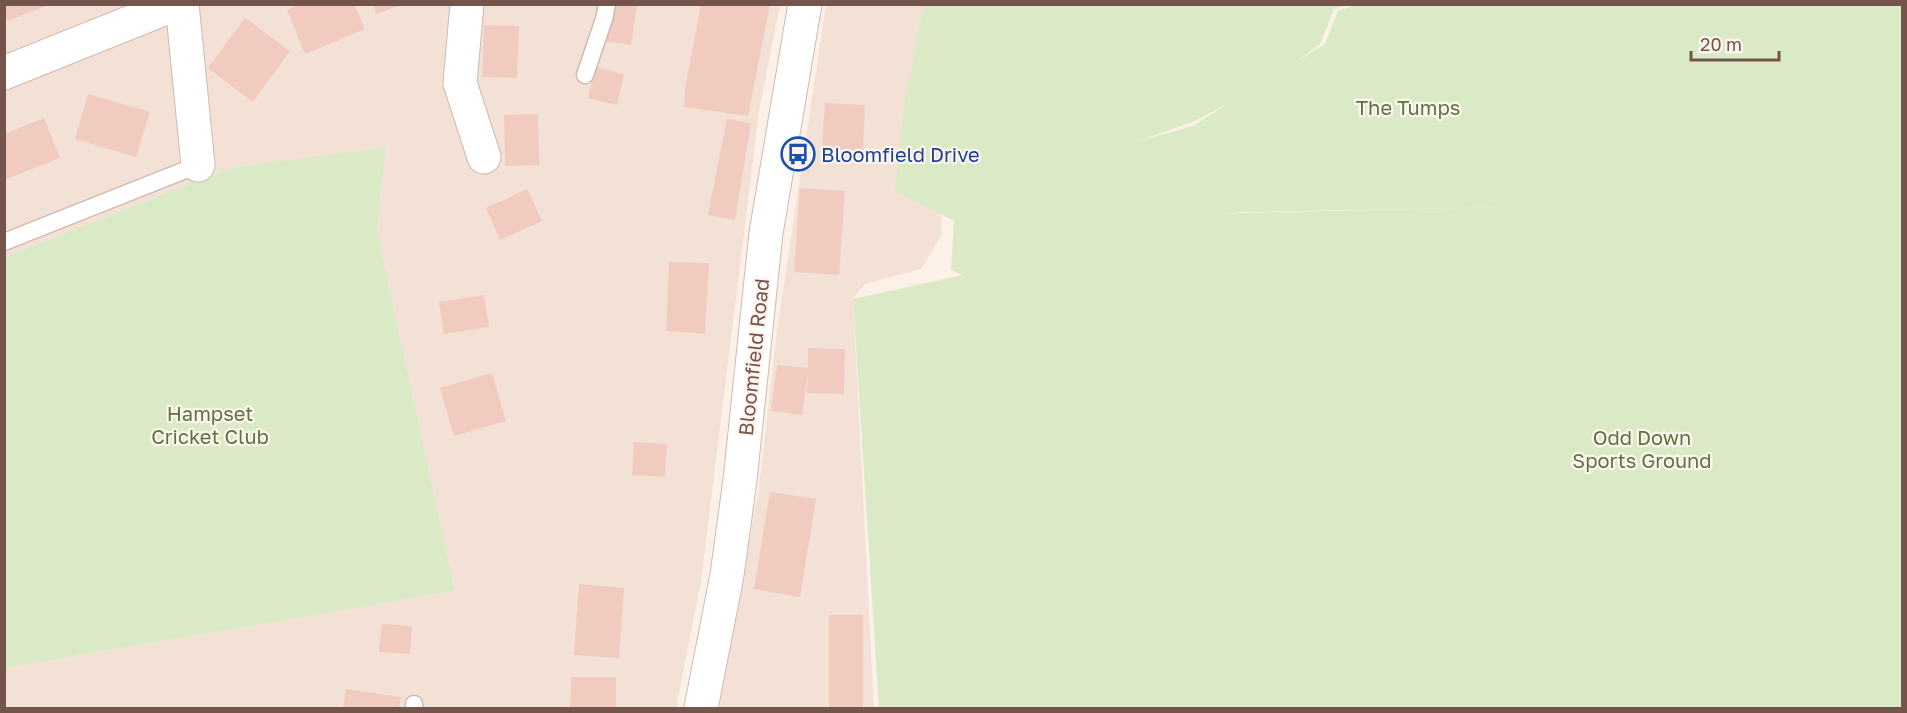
<svg xmlns="http://www.w3.org/2000/svg" width="1907" height="713" font-family="'Golos Text',sans-serif">
	<style>
		.residential { fill: #f3e1d6 }
		.green { fill: #daeac6; fill-rule: evenodd }
		.building { fill: #f1cbbf }
		.lines { fill: none; stroke-linecap: round; stroke-linejoin: round }
		.service-casing { stroke: #d0b9b0; stroke-width: 19 }
		.minor-casing { stroke: #d0b9b0; stroke-width: 35 }
		.tertiary-casing { stroke: #d0b9b0; stroke-width: 35 }
		.service { stroke: #fff; stroke-width: 16 }
		.minor { stroke: #fff; stroke-width: 33 }
		.tertiary { stroke: #fff; stroke-width: 33 }
		.labels { text-anchor: middle; dominant-baseline: central; stroke-width: 4.5; stroke-linejoin: round; paint-order: stroke }
		.park-label { font-size: 20px; fill: #597541; stroke: #fff5ee }
		.transit-label { font-size: 20px; fill: #164399; stroke: #fff5ee; text-anchor: start }
		.street-label { font-size: 20px; fill: #75544c; stroke: #fff5ee }
	</style>
	<rect width="100%" height="100%" fill="#fcf0e7"/>
	<g class="residential">
		<path d="M5,5H780L759,112L701,581L676,708H5V668L455,591L377,230L386,147L240,166L214,174L5,257Z"/>
		<path d="M826,5H931L942,234L921,269L865,284L853,299L874,708H718L759,488L777,331Z"/>
	</g>
	<g class="green">
		<path d="M924,5H1347L1334,9L1320,44L1296,62L1325,44L1338,11L1356,5H1902V708H879L853,299L963,275L951,270L954,221L895,191L905,102ZM1228,104L1193,126L1136,142L1192,122ZM1508,207L1241,213L1227,214L1241,212Z"/>
		<path d="M386,147L377,230L455,591L5,668V257L214,174L240,166Z"/>
	</g>
	<g class="building">
		<path d="M4,4H49V5L4,22Z"/>
		<path d="M300,4H354L365,29L305,54L287,10Z"/>
		<path d="M373,4H401V5L376,14Z"/>
		<path d="M609,4L637,6L631,45L604,41Z"/>
		<path d="M701,4H770L748,116L684,107L685,89Z"/>
		<path d="M245,18L290,51L253,102L208,68Z"/>
		<path d="M484,25L519,26L517,78L482,77Z"/>
		<path d="M595,67L624,74L617,105L588,98Z"/>
		<path d="M88,94L150,112L136,157L75,139Z"/>
		<path d="M825,103L865,105L863,151L822,149Z"/>
		<path d="M538,114L539,165L505,166L504,115Z"/>
		<path d="M44,118L60,158L4,180V134Z"/>
		<path d="M727,119L751,123L735,220L708,215Z"/>
		<path d="M800,188L845,191L839,275L794,272Z"/>
		<path d="M527,189L542,221L500,240L486,208Z"/>
		<path d="M669,262L709,263L705,334L666,331Z"/>
		<path d="M484,295L489,327L444,334L439,302Z"/>
		<path d="M808,348L845,349L844,394L807,393L808,372L802,415L771,411L777,365L808,368Z"/>
		<path d="M492,373L506,421L454,436L440,388Z"/>
		<path d="M634,442L667,444L665,477L632,475Z"/>
		<path d="M770,492L816,499L800,597L754,589Z"/>
		<path d="M579,584L624,588L619,658L574,655Z"/>
		<rect x="829" y="615" width="34" height="93"/>
		<path d="M382,624L412,626L410,654L379,652Z"/>
		<path d="M571,677H616V708H570Z"/>
		<path d="M346,689L401,697L399,708H343Z"/>
	</g>
	<g class="lines">
		<defs>
			<g id="service">
				<path d="M585,75L604,19L607,4"/>
				<path d="M4,242L198,165"/>
				<path d="M414,708V704"/>
			</g>
			<g id="minor">
				<path d="M182,4L198,165"/>
				<path d="M467,4L460,83L484,157"/>
				<path d="M4,73L176,4"/>
			</g>
			<path id="tertiary" d="M701,708L727,575L740,480L766,233L805,4"/>
		</defs>
		<use href="#service" class="service-casing"/>
		<use href="#minor" class="minor-casing"/>
		<use href="#tertiary" class="tertiary-casing"/>
		<use href="#service" class="service"/>
		<use href="#minor" class="minor"/>
		<use href="#tertiary" class="tertiary"/>
	</g>
	<defs>
		<symbol id="bus-ring" viewBox="-11 -11 22 22"><circle r="9.5" fill="#fff5ee" stroke="#1a4fb4" stroke-width="1.5"/><path d="M-5-6H5V4H4V6H2V4H-2V6H-4V4H-5ZM-3.5-4V0h7V-4ZM-3.5 1.2v1.5H-2V1.2ZM2 1.2v1.5H3.5V1.2Z" fill="#1a4fb4"/></symbol>
	</defs>
	<g fill-rule="evenodd">
		<use href="#bus-ring" x="779" y="135" width="38" height="38"/>
	</g>
	<g class="labels">
		<g class="park-label">
			<text x="1408" y="107">The Tumps</text>
			<text x="210" y="413">Hampset<tspan x="210" dy="23">Cricket Club</tspan></text>
			<text x="1642" y="437">Odd Down<tspan x="1642" dy="23">Sports Ground</tspan></text>
		</g>
		<g class="transit-label">
			<text x="821" y="154">Bloomfield Drive</text>
		</g>
		<g class="street-label">
			<text transform="translate(753 357) rotate(-84)">Bloomfield Road</text>
		</g>
	</g>
	<rect width="1907" height="713" fill="none" stroke="#75544c" stroke-width="12"/>
	<path d="M1691 51v9h88v-9" fill="none" stroke="#75544c" stroke-width="3"/>
	<text x="1700" y="51" font-size="18" fill="#75544c" stroke="#fff5ee" stroke-width="4.5" paint-order="stroke">20 m</text>
</svg>
